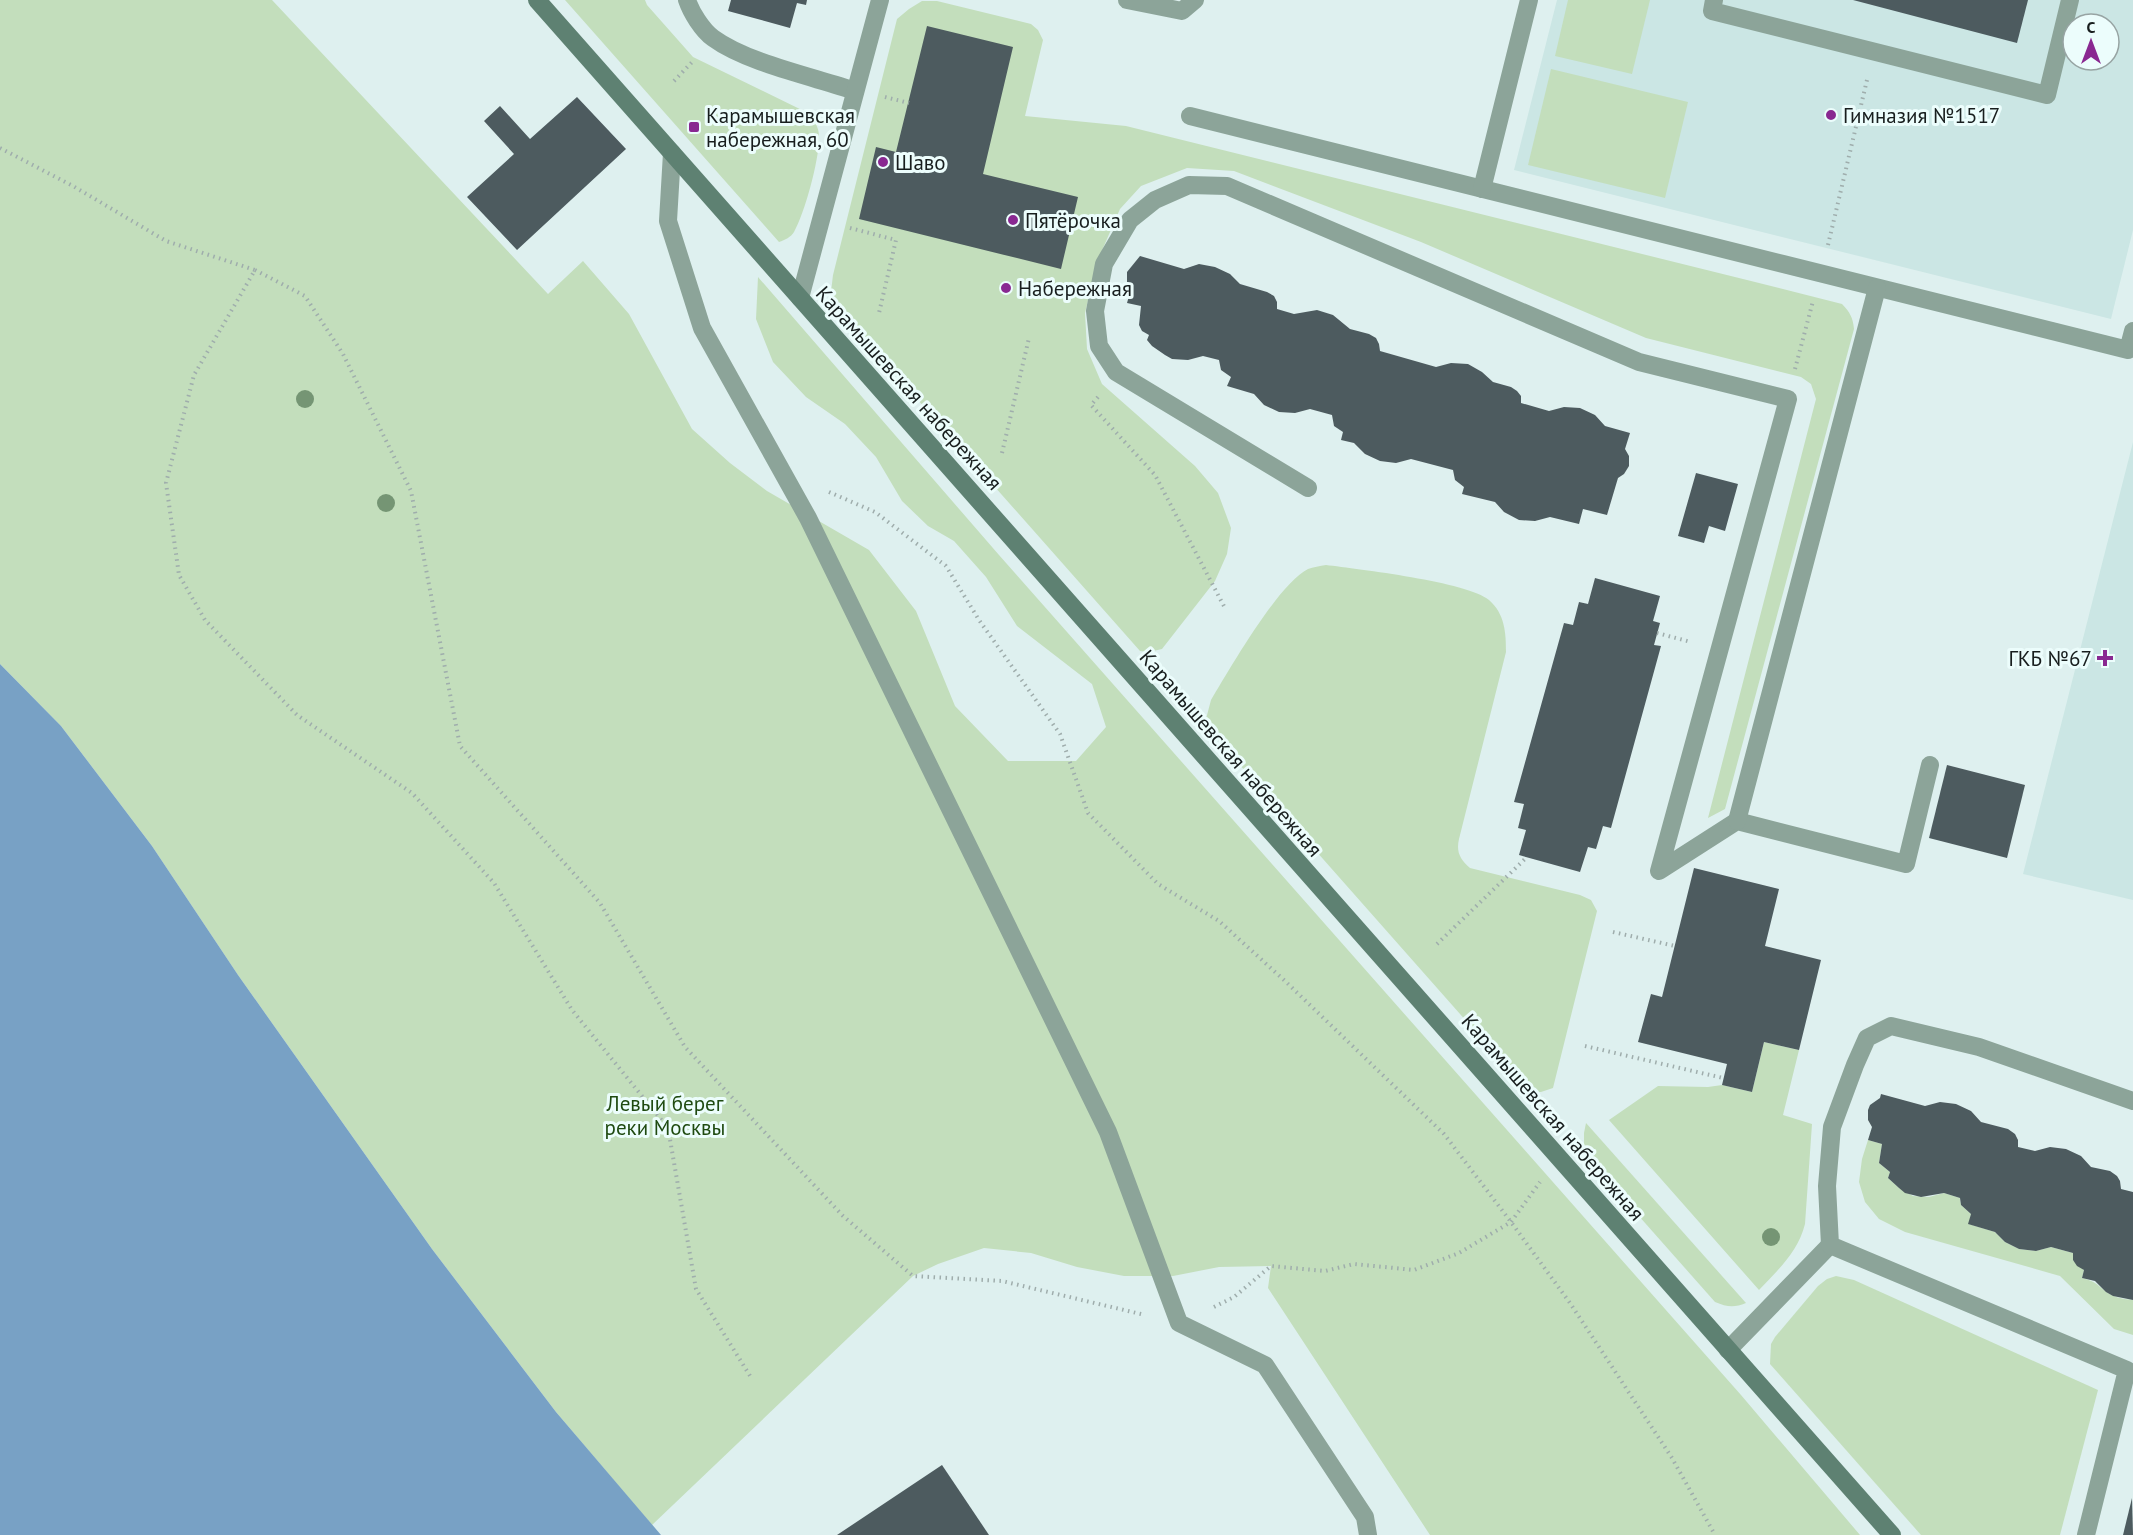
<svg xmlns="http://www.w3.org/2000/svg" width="2133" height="1535" font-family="'PT Sans',sans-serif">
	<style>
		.built { fill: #cbe6e4; fill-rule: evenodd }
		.green { fill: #c3debc }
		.water { fill: #78a1c5 }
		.building { fill: #4d5b5f }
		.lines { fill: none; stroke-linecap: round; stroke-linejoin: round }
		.path { stroke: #9fadac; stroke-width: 4; stroke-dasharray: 1.5 4.5; stroke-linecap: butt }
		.lane { stroke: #8ca499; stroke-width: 18 }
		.secondary { stroke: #5e8172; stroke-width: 18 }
		.tree { fill: #759574 }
		.poi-dot { fill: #892891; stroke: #ecfdfc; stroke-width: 2 }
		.labels { text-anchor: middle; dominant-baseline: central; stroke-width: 6; stroke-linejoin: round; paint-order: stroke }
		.poi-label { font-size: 21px; fill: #181e1e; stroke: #ecfdfc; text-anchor: start }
		.street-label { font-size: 21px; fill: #181e1e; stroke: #ecfdfc }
		.park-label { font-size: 21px; fill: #1f4a10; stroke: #ecfdfc }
	</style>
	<rect width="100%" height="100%" fill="#def0ef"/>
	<g class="built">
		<path d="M1557,0H2133V230L2111,319L1514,170ZM2073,24H2109V60H2073Z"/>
		<path d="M2133,442V900L2023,874Z"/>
	</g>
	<g class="green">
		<path d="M0,0H272L548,294L583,261L629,314L692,429L730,463L767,491L869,550L916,611L955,706L1008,761H1076L1106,727L1092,684L1017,626L986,577L954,541L928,526L902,501L876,457L845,424L806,397L773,362L756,319L758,277L999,555L1741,1395L1860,1535H1430L1268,1288L1271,1266L1219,1267L1173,1276H1124L1077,1267L1031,1253L984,1248L938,1264L913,1276L652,1525L556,1412L432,1249L238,975L152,846L61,726L0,664Z"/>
		<path d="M565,0H645L647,5L693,57L810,114C814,121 819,127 819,136C820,157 805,213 794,232C791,237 785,240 779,242Z"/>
		<path d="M1568,0H1650L1632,74L1555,56Z"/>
		<path d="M922,1H937L1031,24L1038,30L1043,40L1025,116L1126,126L1747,280L1842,304C1850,312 1853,318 1854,329L1725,809L1708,818L1816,399L1811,384L1801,377L1646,338L1421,242L1234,171L1187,168L1141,186L1120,209L1097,262L1085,313L1087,349L1102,384L1195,466L1218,493L1231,528L1227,554L1215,581L1162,649L1149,652L1140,651L833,304L831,292L833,275L897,19L909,9Z"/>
		<path d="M1551,69L1688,102L1665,198L1528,165Z"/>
		<path d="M1326,565C1358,569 1468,582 1489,600C1505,614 1506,633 1506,652L1459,839C1456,852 1460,859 1470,868L1580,895L1591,900L1597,911L1553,1088L1541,1092H1529L1208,729L1206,719L1211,700C1229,670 1279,583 1308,569C1313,567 1320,566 1326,565Z"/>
		<path d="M1764,1042L1799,1050L1783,1115L1812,1124L1805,1224C1798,1252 1778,1270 1759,1290L1609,1120L1658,1086L1708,1087L1722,1085L1752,1092Z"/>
		<path d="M1586,1123L1746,1303C1734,1308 1727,1307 1715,1302L1584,1154V1133Z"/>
		<path d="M1868,1140L1882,1144L1879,1163L1890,1172L1888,1178L1899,1188L1913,1196L1929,1197L1944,1193L1960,1198L1961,1205L1971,1214L1969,1224L1995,1232L2005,1242L2019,1249L2036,1251L2051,1247L2073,1253V1260L2084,1270L2082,1278C2098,1282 2096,1285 2108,1293C2116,1298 2124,1299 2133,1300V1335L2114,1329L2060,1276L1905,1232L1879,1219L1865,1202L1859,1182L1862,1159Z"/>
		<path d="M1836,1276L1854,1280L2098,1390L2060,1535H1921L1770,1364L1771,1344L1775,1337L1818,1286L1827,1279Z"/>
	</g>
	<path class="water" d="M0,664L61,726L152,846L238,975L432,1249L556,1412L661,1535H0Z"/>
	<g class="building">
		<path d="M731,0H807L806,5L797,3L790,28L728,11Z"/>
		<path d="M1853,0H2028L2017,43Z"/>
		<path d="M927,26L1013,47L983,174L1078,197L1061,269L859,219L876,147L896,152Z"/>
		<path d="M577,97L626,149L517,250L467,197L514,154L484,121L500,106L530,139Z"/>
		<path d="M1140,256L1184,269L1199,264L1215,267L1230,274L1240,284L1267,292L1274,296L1277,302V309L1294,314L1317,310L1333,315L1350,329L1369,334L1376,338L1379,344L1380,351L1436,367L1451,363L1468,364L1482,372L1493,382L1511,387L1517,391L1521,396V403L1549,411L1564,407L1580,408L1595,415L1605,426L1630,433L1625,449L1629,456V466L1624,474L1618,478L1607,515L1583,509L1579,524L1550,517L1535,521L1519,520L1504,512L1495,502L1462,494L1464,487L1455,480L1453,470L1411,459L1396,463L1380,461L1365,454L1354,443L1341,440L1343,432L1334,426L1332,415L1310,409L1295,413L1279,412L1264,405L1254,394L1227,386L1231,377L1221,370L1219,360L1203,356L1188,360L1172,359L1165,355L1152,346L1147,340L1149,335L1142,331L1139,325L1141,306L1127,303L1131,289L1127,282V272Z"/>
		<path d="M1696,473L1738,484L1725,531L1709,526L1704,543L1678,536Z"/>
		<path d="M1595,578L1660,596L1653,621L1660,623L1654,645L1661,646L1611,828L1603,826L1596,849L1588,847L1580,872L1519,855L1526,830L1518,828L1524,804L1514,802L1564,623L1573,625L1579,602L1588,604Z"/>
		<path d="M1947,765L2025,785L2007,858L1929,838Z"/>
		<path d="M1694,868L1779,889L1765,946L1821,960L1799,1050L1764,1042L1752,1092L1722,1085L1727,1064L1638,1042L1651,994L1662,997Z"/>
		<path d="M1881,1094L1925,1106L1940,1102L1956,1104L1971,1111L1981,1122L2008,1129L2015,1134L2018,1140V1147L2035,1151L2050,1147L2066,1149L2081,1156L2091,1167L2110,1171L2117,1176L2120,1181L2121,1189L2133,1192V1300L2113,1296L2106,1292L2095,1281L2082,1278L2084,1270L2077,1266L2073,1260V1253L2051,1247L2036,1251L2019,1249L2005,1242L1995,1232L1968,1224L1971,1214L1961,1205L1960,1198L1944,1193L1921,1197L1905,1193L1899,1188L1888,1178L1890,1172L1879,1163L1882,1144L1868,1140L1872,1127L1868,1120V1110L1870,1105L1880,1098Z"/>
		<path d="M942,1465L989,1535H837Z"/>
		<path d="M2132,1498L2133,1535H2123Z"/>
	</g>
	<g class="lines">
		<g class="path">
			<path d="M674,81L694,60"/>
			<path d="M885,97L909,103"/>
			<path d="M0,148L73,186L166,241L255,270L194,375L166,483L179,575L205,620L297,715L412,793L494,883L572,1010L668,1128L696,1289L752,1379"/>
			<path d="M850,228L896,240L879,313"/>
			<path d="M1828,245L1867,80"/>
			<path d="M255,270L305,296L343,354L411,491L460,746L600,903L685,1047L843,1216L913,1276L1002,1281L1145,1315"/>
			<path d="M1795,369L1813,301"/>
			<path d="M1098,397L1091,405L1155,475L1226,610"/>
			<path d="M1002,453L1029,338"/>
			<path d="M829,492L875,512L946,566L979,620L1060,734L1088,813L1158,884L1219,921L1285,981L1444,1134L1511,1222L1570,1303L1672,1458L1715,1535"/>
			<path d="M1657,633L1691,642"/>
			<path d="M1613,932L1675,946"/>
			<path d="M1437,944L1527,857"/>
			<path d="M1585,1046L1723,1078"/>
			<path d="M1214,1307L1234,1297L1271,1266L1325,1271L1354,1264L1414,1270L1459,1253L1511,1222L1540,1182"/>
		</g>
		<g class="lane">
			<path d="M687,0C691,12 702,30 713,38C747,63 814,77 855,91"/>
			<path d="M1127,0L1182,11L1195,0"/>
			<path d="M1714,0L1712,11L2047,95L2070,0"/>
			<path d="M1190,116L2128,350L2133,331"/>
			<path d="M672,153L668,221L702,328L808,518L1108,1132L1179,1323L1265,1365L1365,1517L1368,1535"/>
			<path d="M1482,189L1529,0"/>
			<path d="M800,298L880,0"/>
			<path d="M1308,488L1116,372L1099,346L1095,311L1104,264L1130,220L1155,200L1189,185L1227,186L1639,362L1788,399L1659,871L1737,821L1906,864L1930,765"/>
			<path d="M1737,821L1877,288"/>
			<path d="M1728,1350L1830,1245"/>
			<path d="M2086,1535L2127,1370L1830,1245L1827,1186L1832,1127L1855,1065L1867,1038L1891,1026L1979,1047L2133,1101"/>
		</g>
		<path class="secondary" d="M537,0L1892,1535"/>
	</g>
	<g class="tree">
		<circle cx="305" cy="399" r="9"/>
		<circle cx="386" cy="503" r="9"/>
		<circle cx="1771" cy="1237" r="9"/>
	</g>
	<g class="poi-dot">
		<circle cx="1831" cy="115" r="6"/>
		<rect x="688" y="121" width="12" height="12" rx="3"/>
		<circle cx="883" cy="162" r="6"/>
		<circle cx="1013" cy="220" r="6"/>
		<circle cx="1006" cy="288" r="6"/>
		<path d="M2102 649h6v6h6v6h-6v6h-6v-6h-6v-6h6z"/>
	</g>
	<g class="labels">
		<g class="poi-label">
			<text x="706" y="115">Карамышевская<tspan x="706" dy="24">набережная, 60</tspan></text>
			<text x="1843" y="115">Гимназия №1517</text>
			<text x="895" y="162">Шаво</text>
			<text x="1025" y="220">Пятёрочка</text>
			<text x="1018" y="288">Набережная</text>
			<text x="2092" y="658" text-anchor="end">ГКБ №67</text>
		</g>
		<g class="street-label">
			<text transform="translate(909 388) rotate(48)">Карамышевская набережная</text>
			<text transform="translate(1231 753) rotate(49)">Карамышевская набережная</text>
			<text transform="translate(1553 1117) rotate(49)">Карамышевская набережная</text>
		</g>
		<g class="park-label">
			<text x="665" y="1103">Левый берег<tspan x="665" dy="24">реки Москвы</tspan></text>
		</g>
	</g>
	<g transform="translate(2091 42)"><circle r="28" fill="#ecfdfc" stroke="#97a4a3" stroke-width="1.5"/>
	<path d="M0-4.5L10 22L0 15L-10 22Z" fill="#892891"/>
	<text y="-9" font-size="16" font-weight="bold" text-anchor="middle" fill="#181e1e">С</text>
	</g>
</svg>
